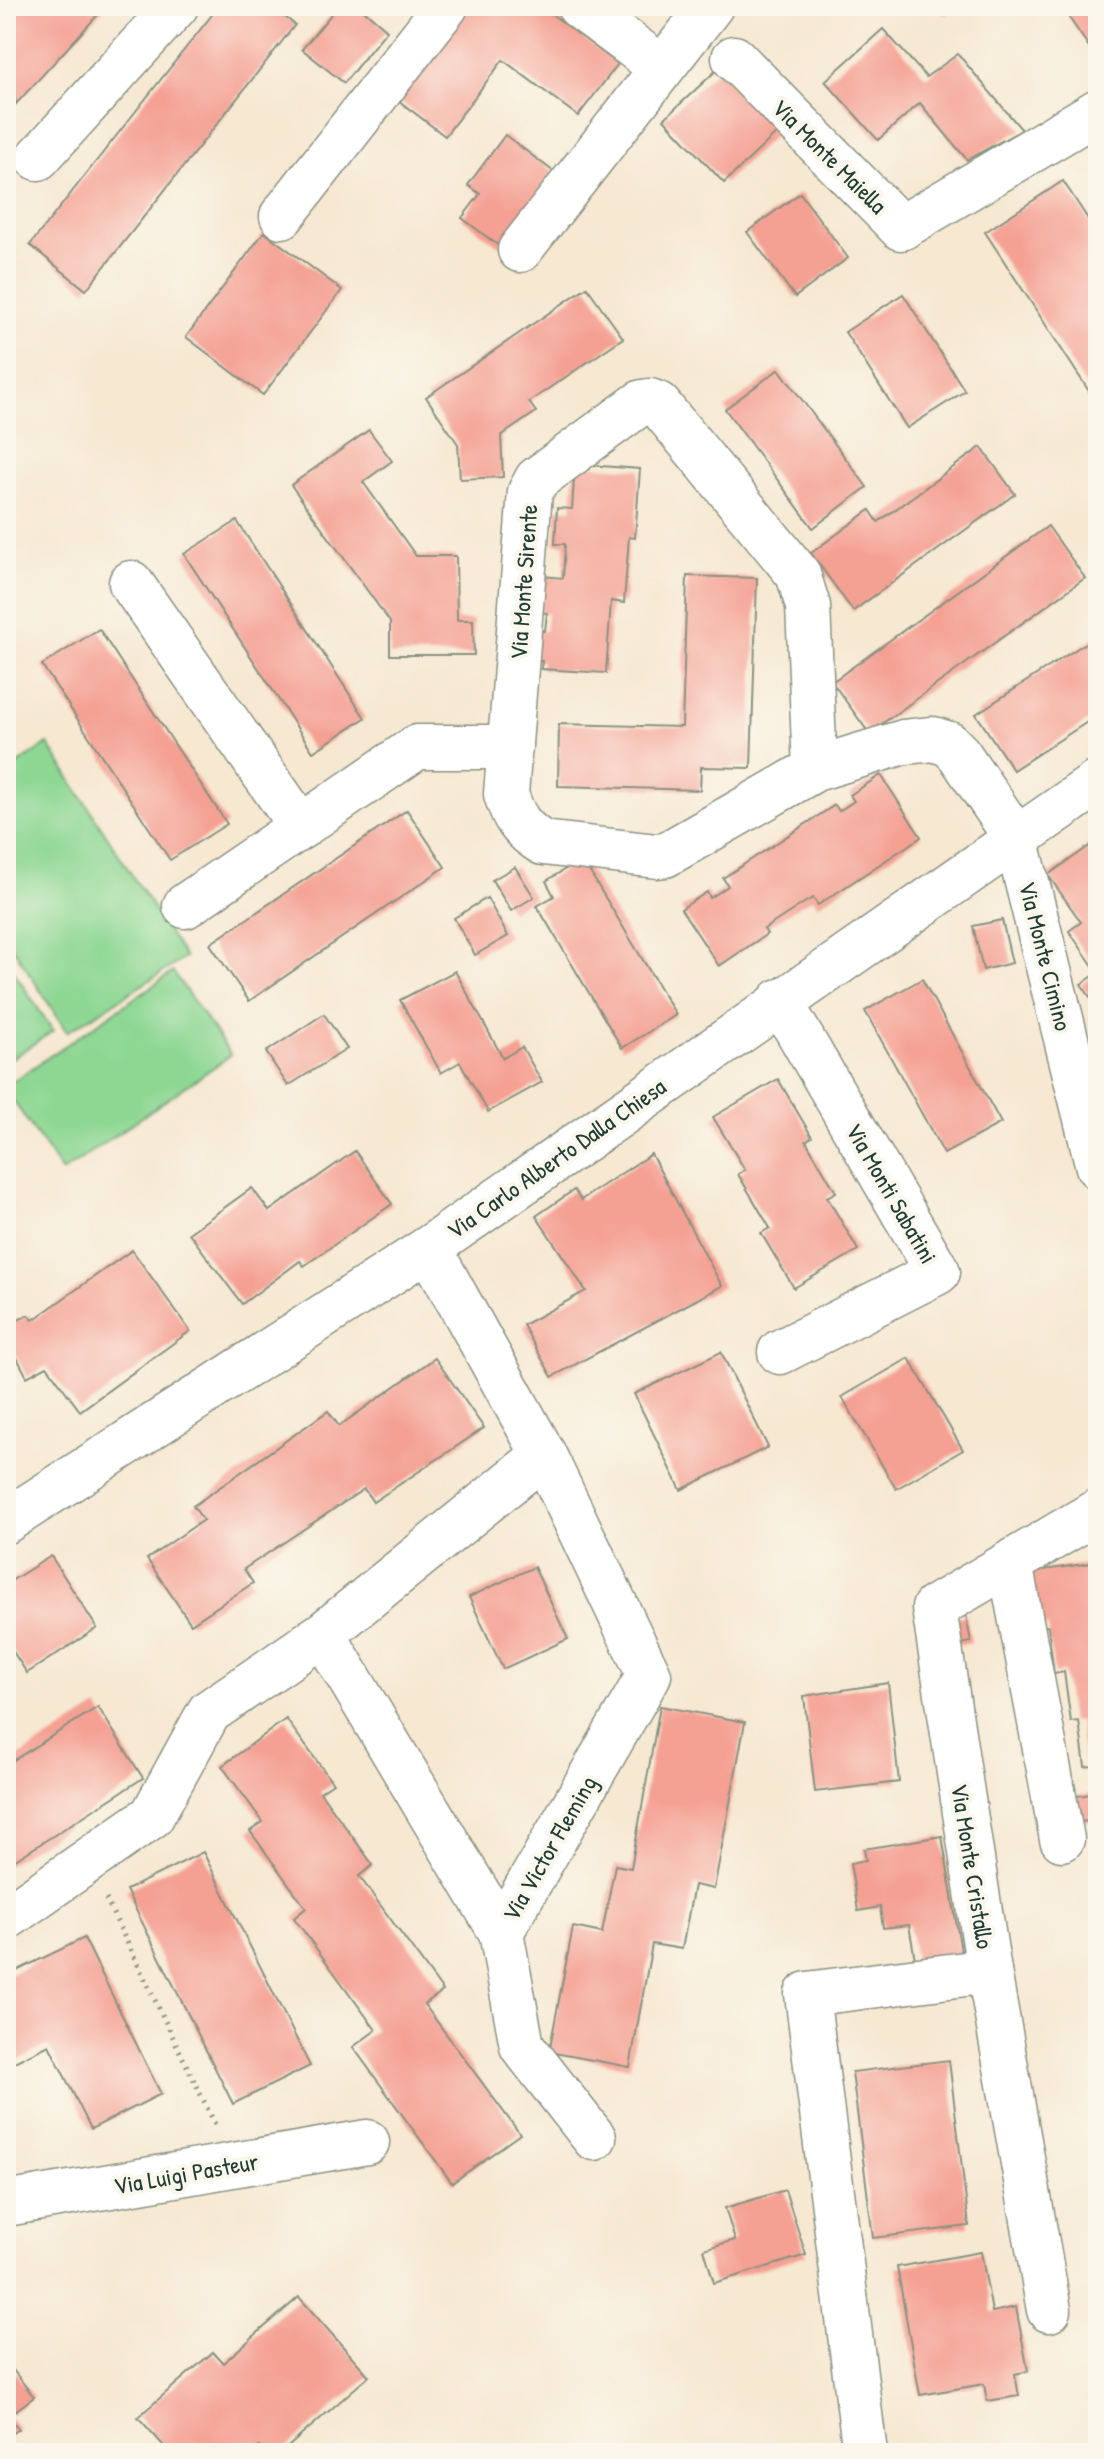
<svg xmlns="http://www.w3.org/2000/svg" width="1104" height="2459" font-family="'Patrick Hand',sans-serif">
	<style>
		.green { fill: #8dd793; stroke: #568a64; stroke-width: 2 }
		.building { fill: #f4a093 }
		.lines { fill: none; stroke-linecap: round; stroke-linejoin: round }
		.minor-casing { stroke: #8a9282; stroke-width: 47 }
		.path { stroke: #8a9282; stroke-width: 5; stroke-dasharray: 2 6; stroke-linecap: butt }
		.minor { stroke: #fff; stroke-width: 44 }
		.labels { text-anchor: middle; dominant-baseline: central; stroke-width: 8; stroke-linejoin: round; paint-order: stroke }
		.street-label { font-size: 24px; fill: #1f3d34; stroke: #fbf7ec }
	</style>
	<rect width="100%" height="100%" fill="#fbf7ec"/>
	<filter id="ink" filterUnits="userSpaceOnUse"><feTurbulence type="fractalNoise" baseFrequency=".0125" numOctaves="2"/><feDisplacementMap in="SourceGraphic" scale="16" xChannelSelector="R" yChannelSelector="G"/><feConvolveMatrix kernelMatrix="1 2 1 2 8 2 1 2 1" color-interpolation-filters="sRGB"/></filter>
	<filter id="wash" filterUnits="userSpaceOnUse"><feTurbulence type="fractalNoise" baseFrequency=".006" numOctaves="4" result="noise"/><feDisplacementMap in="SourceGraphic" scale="32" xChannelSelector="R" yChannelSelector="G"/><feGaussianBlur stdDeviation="1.8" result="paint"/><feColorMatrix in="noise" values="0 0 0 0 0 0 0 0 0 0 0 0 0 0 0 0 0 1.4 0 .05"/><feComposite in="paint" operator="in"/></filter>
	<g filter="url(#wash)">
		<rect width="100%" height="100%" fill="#f6e8d1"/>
		<g class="green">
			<path d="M48,744L185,958L67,1032L6,937V772Z"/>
			<path d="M6,960L53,1031L6,1062Z"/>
			<path d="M173,972L231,1055L62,1172L6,1090V1086Z"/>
		</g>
		<g id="blocks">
			<g class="building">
				<path d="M6,6H106L16,104L6,56Z"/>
				<path d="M219,6H271L295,25L86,290L30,245Z"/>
				<path d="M338,6H359L387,30L344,83L302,49Z"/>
				<path d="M472,6H541L618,64L578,116L503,60L445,136L399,101Z"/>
				<path d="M936,6H954L945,15Z"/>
				<path d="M1061,6H1098V60Z"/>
				<path d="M883,29L926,77L958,54L1022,130L967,160L920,103L878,140L825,81Z"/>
				<path d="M720,67L780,130L724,183L664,119Z"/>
				<path d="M505,135L554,172L499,246L462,218L480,194L468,185Z"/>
				<path d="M1063,181L1098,234V405L985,232Z"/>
				<path d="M800,193L848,258L795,297L747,232Z"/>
				<path d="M264,232L342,290L263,395L186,337Z"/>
				<path d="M587,287L623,338L529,402L536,412L501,436L503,477L460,479L458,444L426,397Z"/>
				<path d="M903,294L965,391L907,428L845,332Z"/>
				<path d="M779,369L867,487L813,528L725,409Z"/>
				<path d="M369,430L392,461L363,482L416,556H456L457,620H473L474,655H390V622L291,485Z"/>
				<path d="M981,447L1015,494L853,611L811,553L870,510L878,522Z"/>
				<path d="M575,464L640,469L635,538L629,537L624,603L611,601L606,673L541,669L542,661H534L536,631H545L547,613L540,612L543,576L563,578L565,544H555L557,508L572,509Z"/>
				<path d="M237,521L365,718L313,752L184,554Z"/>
				<path d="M1048,526L1085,578L869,733L832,682Z"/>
				<path d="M687,576L757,578L751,768L701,767L700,790L558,786L559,724L682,727Z"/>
				<path d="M99,629L227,824L170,860L42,665Z"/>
				<path d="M1098,635V715L1013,770L976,714Z"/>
				<path d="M881,775L921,837L818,905L813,898L804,903L764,929L767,934L719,966L681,909L707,892L710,898L728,886L723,878L835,805L839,811L854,801L850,795Z"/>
				<path d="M407,810L445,867L249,1001L210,944Z"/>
				<path d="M1098,840V1008L1081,984L1098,973L1069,931L1081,922L1048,875Z"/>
				<path d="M582,859L676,1015L622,1048L537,906L554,896L546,881Z"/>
				<path d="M515,867L534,897L511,911L492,880Z"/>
				<path d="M487,898L508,936L475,955L454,918Z"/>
				<path d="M1002,920L1012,963L983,970L973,926Z"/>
				<path d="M455,971L503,1058L522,1047L542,1082L488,1112L460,1062L441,1073L400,1000Z"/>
				<path d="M922,979L1001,1123L944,1154L865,1011Z"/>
				<path d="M324,1014L347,1049L288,1086L266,1052Z"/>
				<path d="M778,1079L812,1137L806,1141L836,1192L827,1197L858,1250L794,1288L761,1233L770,1228L738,1174L745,1170L713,1117Z"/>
				<path d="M355,1151L392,1204L304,1266L300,1261L242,1304L189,1233L252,1188L269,1211Z"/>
				<path d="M651,1154L722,1286L552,1377L523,1325L586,1291L536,1216L574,1190L581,1200Z"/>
				<path d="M132,1250L190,1331L80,1411L47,1366L27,1377L6,1337V1326L28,1315L33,1320Z"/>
				<path d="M721,1352L768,1447L681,1490L634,1394Z"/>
				<path d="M435,1358L484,1428L373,1502L364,1489L244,1569L253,1583L191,1624L147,1559L203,1520L193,1506L328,1411L339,1426Z"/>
				<path d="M909,1358L963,1450L896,1489L842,1397Z"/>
				<path d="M51,1556L97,1628L27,1673L6,1641V1584Z"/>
				<path d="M1098,1562V1789H1096L1093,1766L1085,1767L1079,1721L1071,1722L1064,1672L1054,1674L1048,1626L1038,1627L1030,1572Z"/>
				<path d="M534,1567L568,1639L503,1669L469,1597Z"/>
				<path d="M966,1615L971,1642L951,1646L947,1619Z"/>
				<path d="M888,1683L899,1782L815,1792L804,1696Z"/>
				<path d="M660,1706L745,1722L714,1889L694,1885L682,1949L652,1944L630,2067L549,2052L573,1927L602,1933L615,1865L631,1868Z"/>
				<path d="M98,1707L143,1778L6,1866V1765Z"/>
				<path d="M286,1719L333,1783L320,1792L373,1865L359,1876L443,1991L424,2004L520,2134L452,2183L353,2047L376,2030L294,1918L306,1908L250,1831L263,1822L222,1766Z"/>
				<path d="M1098,1793V1820L1080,1822L1077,1796Z"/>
				<path d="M942,1836L962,1957L916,1965L909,1925L883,1928L880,1907L858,1911L850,1863L866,1860L864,1849Z"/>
				<path d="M203,1852L310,2066L233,2104L126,1890Z"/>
				<path d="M84,1938L161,2094L91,2129L49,2045L6,2066V1976Z"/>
				<path d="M949,2060L969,2226L873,2238L852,2072Z"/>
				<path d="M785,2190L806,2255L714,2283L704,2249L735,2240L725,2208Z"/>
				<path d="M981,2252L992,2312L1016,2307L1028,2371L1015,2374L1019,2396L987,2401L984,2384L920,2395L897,2267Z"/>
				<path d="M299,2297L369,2376L281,2453H264L259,2447L252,2453H170L138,2417L213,2352L223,2363Z"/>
				<path d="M6,2361L34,2397L8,2416L19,2429L6,2438Z"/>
			</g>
		</g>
	</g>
	<g filter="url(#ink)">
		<use href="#blocks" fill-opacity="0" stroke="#8a9282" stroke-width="2"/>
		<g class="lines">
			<defs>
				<g id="minor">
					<path d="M579,6L662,68"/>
					<path d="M734,58L901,228L1098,111"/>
					<path d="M38,158L176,6"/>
					<path d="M282,216L446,6"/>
					<path d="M520,250L711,6"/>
					<path d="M131,583L301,827"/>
					<path d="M815,769L808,606L798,574L658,404L650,401L642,402L537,479L530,492L506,794C513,817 522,831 543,843L657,856L665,855L815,769L904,742L933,739L949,744L959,754L1016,838L1098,1167"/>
					<path d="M185,906L417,747H510"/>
					<path d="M429,1248L544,1455"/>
					<path d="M780,1352L938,1272L780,1001"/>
					<path d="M6,1521L429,1248L1098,782"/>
					<path d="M1010,1563L1062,1839"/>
					<path d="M6,1918L152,1816L209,1712L323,1634L544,1455L649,1675L501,1932L323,1634"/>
					<path d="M501,1932L522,2046L594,2138"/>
					<path d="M6,2204L367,2142"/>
					<path d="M1049,2310L989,1971L934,1608L1098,1511"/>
					<path d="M865,2453L807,1994L989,1971"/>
				</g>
			</defs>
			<use href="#minor" class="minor-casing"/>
			<path class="path" d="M106,1899L215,2124"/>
			<use href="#minor" class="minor"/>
		</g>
	</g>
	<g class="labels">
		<g class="street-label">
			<text transform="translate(830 156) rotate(45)">Via Monte Maiella</text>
			<text transform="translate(523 582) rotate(-86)">Via Monte Sirente</text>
			<text transform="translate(1046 956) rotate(76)">Via Monte Cimino</text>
			<text transform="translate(556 1158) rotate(-35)">Via Carlo Alberto Dalla Chiesa</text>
			<text transform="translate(892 1193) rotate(60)">Via Monti Sabatini</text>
			<text transform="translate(549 1848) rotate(-60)">Via Victor Fleming</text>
			<text transform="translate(973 1866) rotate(81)">Via Monte Cristallo</text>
			<text transform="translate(186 2173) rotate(-10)">Via Luigi Pasteur</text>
		</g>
	</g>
	<rect width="1104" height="2459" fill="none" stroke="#fbf7ec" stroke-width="32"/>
</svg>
